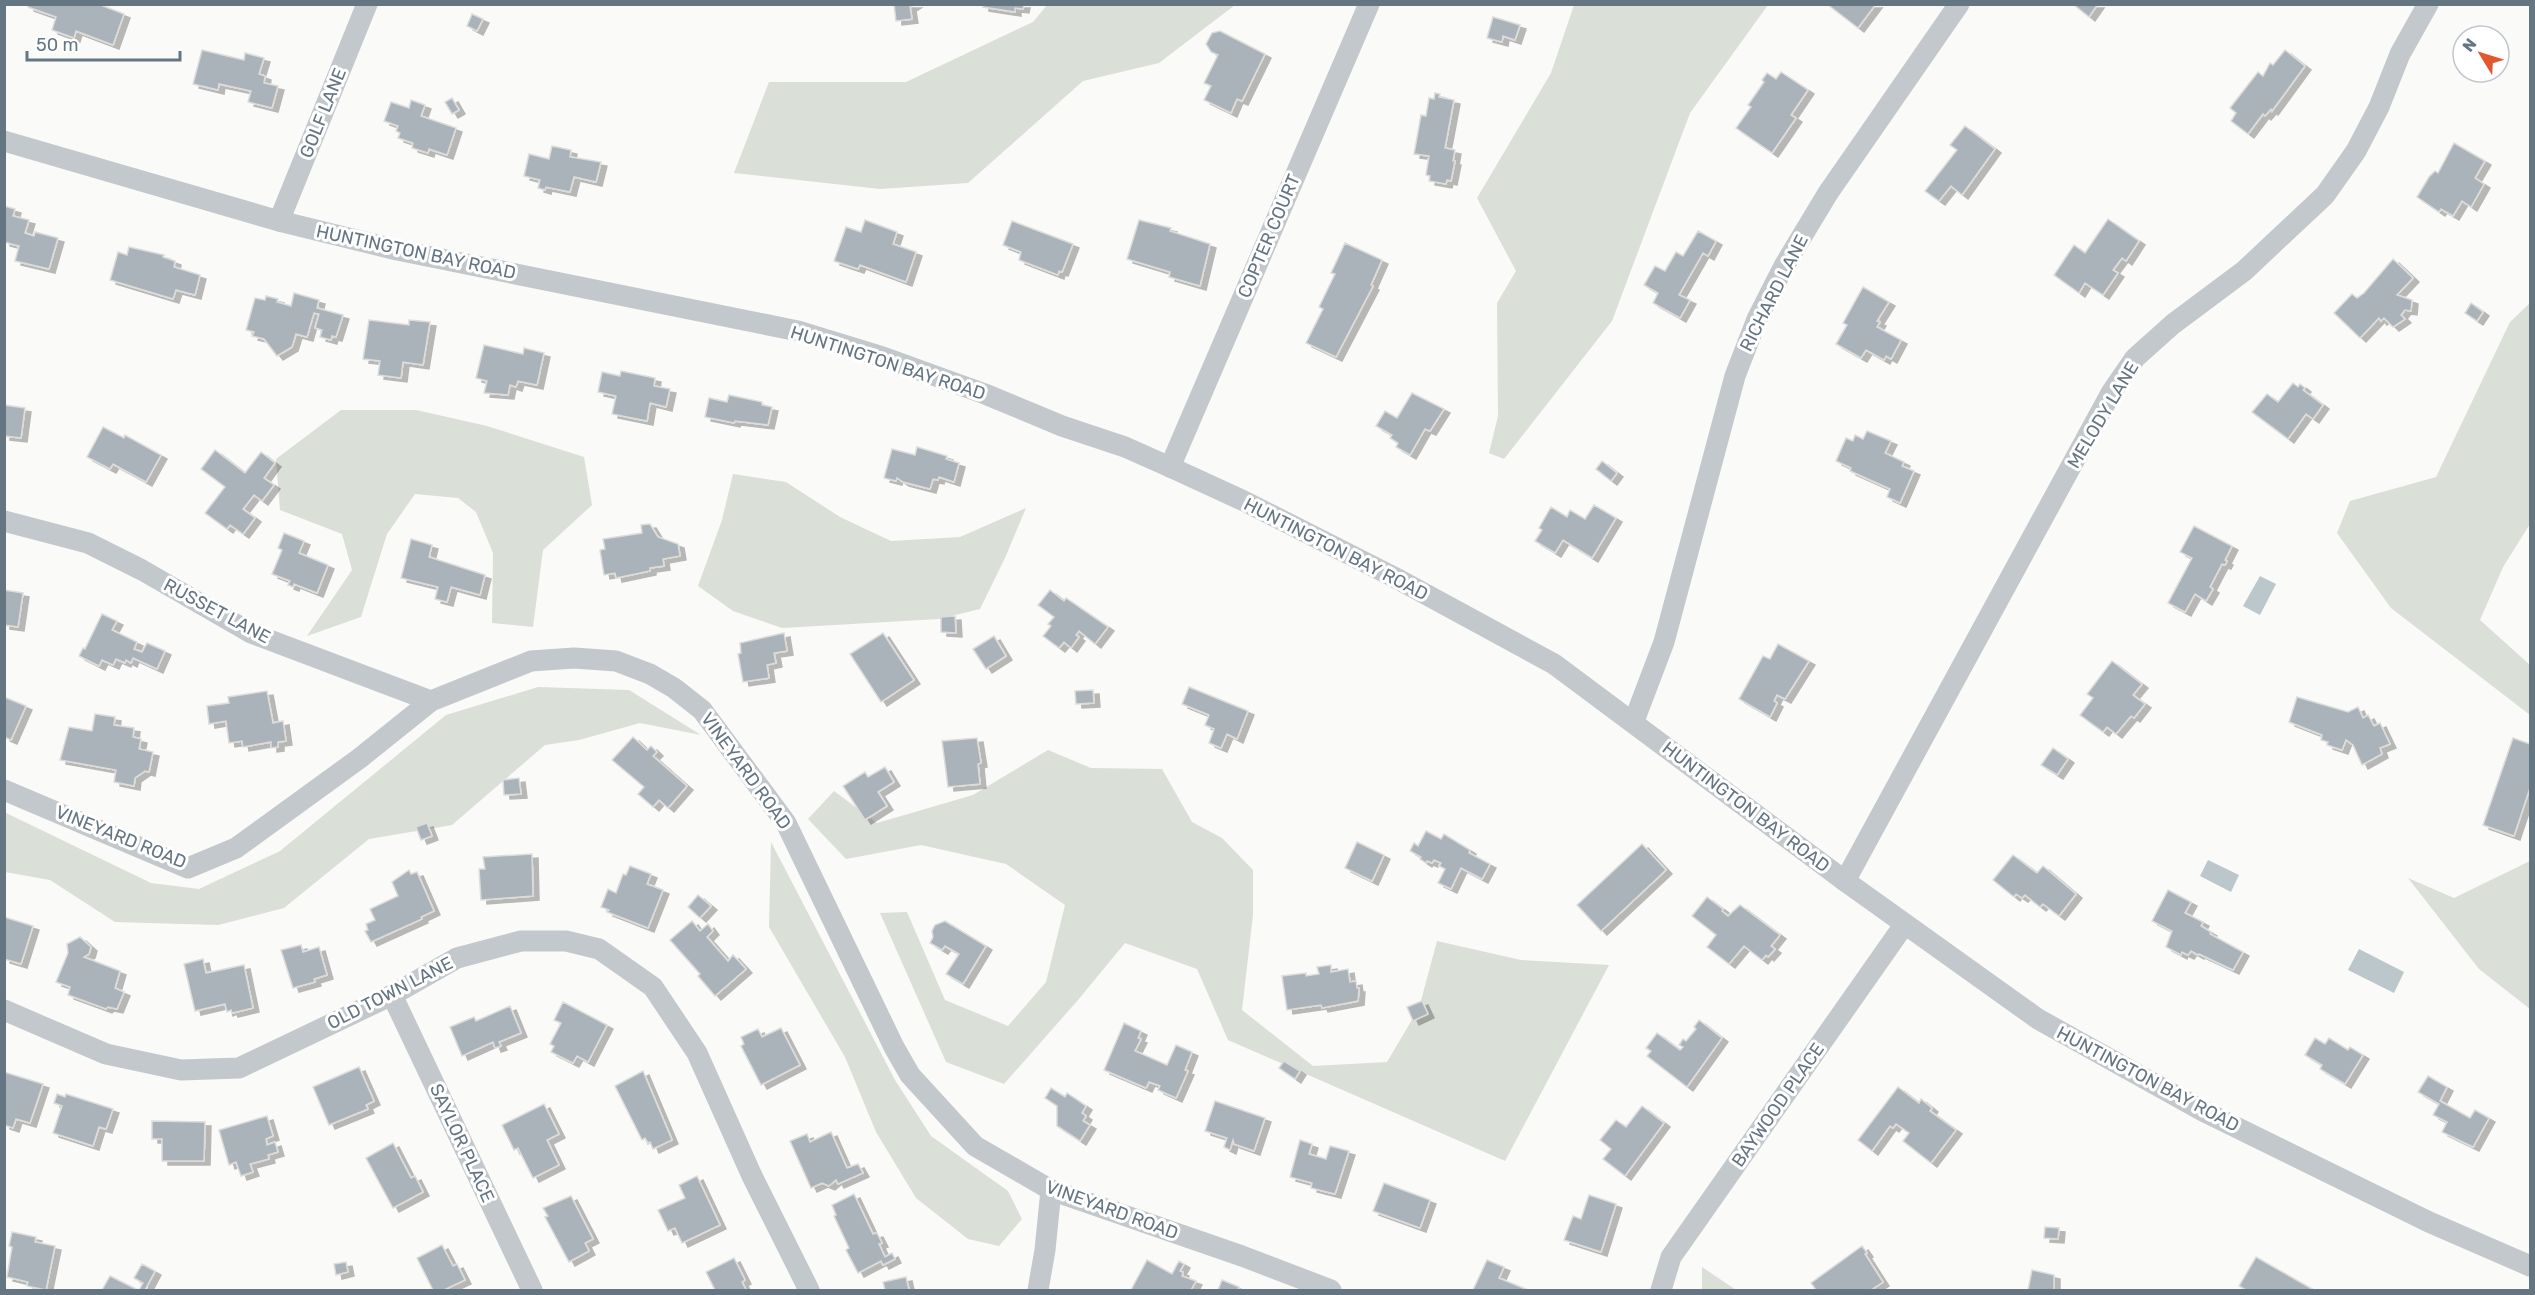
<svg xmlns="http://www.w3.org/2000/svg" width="2535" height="1295" font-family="Rubik,sans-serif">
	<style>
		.green { fill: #dadfd7 }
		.water { fill: #bbc7cb }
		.building { fill: #aab3b9; stroke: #dcdcda; stroke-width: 1.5; filter: url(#shadow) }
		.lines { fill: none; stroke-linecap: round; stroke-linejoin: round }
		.minor { stroke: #c3c8cc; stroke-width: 21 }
		.labels { text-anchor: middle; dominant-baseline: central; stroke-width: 6; stroke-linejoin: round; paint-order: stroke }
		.street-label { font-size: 18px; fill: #657683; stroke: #fff }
	</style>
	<defs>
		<filter id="shadow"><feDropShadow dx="6" dy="4" stdDeviation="0" flood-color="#0004"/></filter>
	</defs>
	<rect width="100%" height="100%" fill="#fafaf8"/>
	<g class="green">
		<path d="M1047,5H1235L1159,63L1083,81L968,183L880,189L734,173L769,82H906L1033,22Z"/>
		<path d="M1574,5H1768L1690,113L1612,321L1504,459L1489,453L1498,416L1497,303L1516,271L1477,198L1551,73Z"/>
		<path d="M2530,303V524L2503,567L2480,620L2530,665V715L2391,608L2337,533L2350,501L2436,477L2510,322Z"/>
		<path d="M341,410H416L487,426L584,457L592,505L543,550L533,627L492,623L493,553L476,512L458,498L415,494L387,534L361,617L307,636L352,570L342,534L280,510L276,459Z"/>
		<path d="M733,474L786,482L840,517L891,541L960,537L1026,508L1005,558L980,609L939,619L782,628L733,611L698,586L722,520Z"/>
		<path d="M538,687L629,690L701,735L640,723L579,740L545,745L452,825L369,839L284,908L218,925L115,922L50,880L5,872L4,812L151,883L199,889L280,851L446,715Z"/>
		<path d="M1048,750L1091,768L1162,769L1192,822L1222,838L1253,870V915L1242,1010L1313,1066L1387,1062L1419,1008L1437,941L1521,960L1609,965L1505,1161L1228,1040L1197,969L1125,943L1078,1000L1004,1084L946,1062L880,913L907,912L945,1000L1008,1026L1046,982L1065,905L1006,864L921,845L846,859L808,819L834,791L877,823L973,795Z"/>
		<path d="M771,842L895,1080L931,1136L1008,1191L1022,1219L999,1246L968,1239L916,1198L876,1132L845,1057L769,927Z"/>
		<path d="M2530,861V1009L2479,969L2408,878L2454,898Z"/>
		<path d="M1702,1267L1736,1290H1702Z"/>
	</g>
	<g class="water">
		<path d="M2260,576L2276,584L2260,615L2243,606Z"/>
		<path d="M2208,860L2239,875L2231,892L2200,876Z"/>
		<path d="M2359,949L2404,972L2394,993L2348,970Z"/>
	</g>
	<g class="building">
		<path d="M29,4H98L124,14L113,45L76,31L74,38L52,30L56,17L28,7Z"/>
		<path d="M894,4H915L910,7L912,19L896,21Z"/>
		<path d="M983,4H1024L1023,9L1015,8V12L983,7Z"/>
		<path d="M1827,4H1876L1858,28Z"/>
		<path d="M2073,4H2098L2089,17Z"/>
		<path d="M472,14L483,19L477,31L467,26Z"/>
		<path d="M1493,17L1520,25L1515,40L1503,36L1502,42L1487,38Z"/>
		<path d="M1220,31L1265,54L1242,101L1237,99L1231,113L1204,100L1211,86L1204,83L1218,55L1211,52L1206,44L1212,33Z"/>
		<path d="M202,50L244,60L245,53L264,58L259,74L265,76L264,83L278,86L272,108L248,102L251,91L219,84L218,90L193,84Z"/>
		<path d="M2285,50L2305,66L2272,111L2271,109L2265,116L2263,114L2248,134L2231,121L2236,113L2230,108L2258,72L2263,76L2270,63L2273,65Z"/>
		<path d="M1781,72L1808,90L1791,115L1796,118L1772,153L1736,128L1751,107L1748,105L1764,82L1762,80L1767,73L1776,79Z"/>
		<path d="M1435,93L1440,94L1439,97L1454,100L1445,148L1455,150L1453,161H1455L1451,181L1447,180L1446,184L1429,181L1430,176L1426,175L1429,156L1414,154L1421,115L1426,116L1429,98L1434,99Z"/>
		<path d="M452,98L459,110L452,114L445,102Z"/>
		<path d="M411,100L425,105L421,116L456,128L447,155L429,149L428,153L412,148L413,143L398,138L400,133L396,131L398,126L384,121L391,102L409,108Z"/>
		<path d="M1965,126L1995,149L1962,195L1951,186L1939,201L1925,191L1957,150L1950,145Z"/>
		<path d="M2454,143L2485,161L2475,178L2484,184L2471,207L2462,201L2453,216L2441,209L2439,212L2417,197L2429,177L2435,171L2438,173Z"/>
		<path d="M552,146L571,150L570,157L601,162L596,182L574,177L570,192L546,187L545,190L538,188L540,180L524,176L529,154L549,159Z"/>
		<path d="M4,206L15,209L13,216L29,220L25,233L34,236L35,232L58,238L49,269L15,261L19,246L4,242Z"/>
		<path d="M2108,219L2139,241L2126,261L2122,258L2113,270L2118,273L2103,295L2085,283L2079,293L2054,275L2074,245L2085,253Z"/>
		<path d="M865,220L897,232L893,244L916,252L906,282L860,265L858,269L834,261L846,227L861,232Z"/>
		<path d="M1139,220L1171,228L1170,231L1210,244L1200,286L1169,277L1170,272L1127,259Z"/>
		<path d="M1012,221L1073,244L1062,272L1059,271L1058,275L1019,260L1021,252L1003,245Z"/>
		<path d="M1698,231L1716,241L1708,256L1703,253L1679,295L1690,300L1680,318L1653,303L1658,293L1644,285L1655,266L1665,271L1676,252L1683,256Z"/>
		<path d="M1345,243L1382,260L1371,285L1373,286L1336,357L1306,343L1323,309L1319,307L1335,274L1331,273Z"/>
		<path d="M129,247L164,255L163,257L175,261L174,267L200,275L195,295L176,290L173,299L110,280L118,252L127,255Z"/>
		<path d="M2393,259L2413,278L2397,295L2412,300L2411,311L2405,310L2401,315L2405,319L2393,327L2384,318L2381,321L2379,318L2360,338L2334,313L2352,294L2357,298L2364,293Z"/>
		<path d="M1863,287L1889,302L1877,321L1880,322L1877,327L1901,340L1891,359L1886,356L1884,360L1866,350L1861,358L1836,344L1847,325L1843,323Z"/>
		<path d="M294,293L319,300L317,308L343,315L336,337L332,336L331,340L320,337L322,330L315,328L319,314L314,313L307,337L296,334L292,347L277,356L264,339L252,336L254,332L246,330L255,298L265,300L266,296L278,299L277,302L291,306Z"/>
		<path d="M2471,303L2483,312L2477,321L2465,313Z"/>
		<path d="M369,320L409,325V320L430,322L423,365L403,362L401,378L378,375L380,361L363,359Z"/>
		<path d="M484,345L523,354L524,348L544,353L537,385L518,381L516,387L510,385L508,395L484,393L487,381L476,378Z"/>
		<path d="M621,371L655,378L654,386L670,389L666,407L650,403L647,421L612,414L616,396L598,392L602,372L620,376Z"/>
		<path d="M2293,383L2298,387L2300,384L2305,388L2303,390L2323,405L2313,419L2306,414L2288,439L2252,412L2267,394L2278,402Z"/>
		<path d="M1412,393L1444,409L1430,431L1425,429L1410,455L1396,447L1398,443L1390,438L1392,435L1376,426L1385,411L1397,418Z"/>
		<path d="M729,395L762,402V405L772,407L768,425L735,421L734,423L705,417L709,398L727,402Z"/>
		<path d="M4,405L25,408L21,438L4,436Z"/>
		<path d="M103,427L124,438L125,435L161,455L146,482L113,464L110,469L87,457Z"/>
		<path d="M1867,431L1891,441L1885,453L1904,462L1902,466L1914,471L1900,503L1887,497L1890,489L1850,471L1851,468L1836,461L1846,438L1853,441L1855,435L1863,439Z"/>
		<path d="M917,447L947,456L946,459L959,463L954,482L939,477L938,480L933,479L930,489L903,482L897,478L896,481L884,478L892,449L915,455Z"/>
		<path d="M215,450L245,473L261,452L275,463L264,478L274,485L262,501L254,495L243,509L255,518L243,534L230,525L227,529L205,513L225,487L201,469Z"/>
		<path d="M1602,461L1617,473L1611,481L1596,469Z"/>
		<path d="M1594,505L1616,518L1592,558L1563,540L1555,553L1535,541L1542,530L1539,528L1551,507L1567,517L1570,510L1585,519Z"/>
		<path d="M650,524L658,537L678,544L680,556L663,559L664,566L650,568V571L616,578L615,573L604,575L600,550L605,549L603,539L642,533L641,525Z"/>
		<path d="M2194,526L2232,546L2225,560L2227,561L2225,565L2222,564L2210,587L2213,589L2206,601L2195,594L2185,612L2168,603L2192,558L2180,552Z"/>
		<path d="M284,533L304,541L299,553L328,565L317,593L294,584L293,587L288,585L290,581L272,574L282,550L278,548Z"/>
		<path d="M411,539L432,545L429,557L485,575L480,595L451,587L447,602L435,599L438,587L401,578Z"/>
		<path d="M4,590L23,593L18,627L4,625Z"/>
		<path d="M1050,590L1064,601L1066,598L1108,627L1095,644L1079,631L1076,635L1079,637L1071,648L1064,642L1059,648L1043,636L1051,626L1048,624L1054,617L1038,605Z"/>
		<path d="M102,614L117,621L112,630L137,642L134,649L142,652L147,643L165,651L157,669L133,658L131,663L126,660L125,663L116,659L113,665L102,660L99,666L79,656L83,648L85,649Z"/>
		<path d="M955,616L956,633L941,632V617Z"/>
		<path d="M784,633L787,651L774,653L776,663L767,665L769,678L743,682L738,654L741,653L740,643Z"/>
		<path d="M883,633L914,680L881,702L850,654Z"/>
		<path d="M994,636L1006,656L986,669L973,649Z"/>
		<path d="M1778,644L1809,661L1785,699L1777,695L1774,701L1777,703L1770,717L1739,699L1763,656L1770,659Z"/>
		<path d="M2112,661L2142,684L2133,695L2145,704L2134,718L2131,716L2116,734L2107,727L2103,732L2080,715L2093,698L2087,694Z"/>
		<path d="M1189,687L1248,711L1237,739L1227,734L1221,748L1209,743L1214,729L1205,725L1209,715L1182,704Z"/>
		<path d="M1093,690L1094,703L1076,704L1075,691Z"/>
		<path d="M267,691L273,723L283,721L286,741L278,742V747L271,748V742L243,747L242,741L229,743L226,721L209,724L207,706L229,703L228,697Z"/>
		<path d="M4,697L26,706L11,740L4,737Z"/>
		<path d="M2297,697L2348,712L2358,707L2363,718L2368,715L2374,726L2380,723L2390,744L2380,748L2382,754L2362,765L2353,745L2346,740L2342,750L2327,745L2328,742L2321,740L2322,735L2289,722Z"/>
		<path d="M95,714L115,717L114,725L134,728L133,737L141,739L139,749L153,752L149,772L145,771L135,778L134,786L114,782L116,770L60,760L69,727L92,731Z"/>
		<path d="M633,737L647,750L651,746L657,752L653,756L687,786L668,808L659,800L653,807L638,794L644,787L612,760Z"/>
		<path d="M977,738L981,763L978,764L980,784L948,787L942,741Z"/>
		<path d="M2513,738L2530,744V788L2514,836L2483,825Z"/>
		<path d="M2053,748L2068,759L2057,775L2041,765Z"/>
		<path d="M885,767L894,782L878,792L887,806L865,820L843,786L865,772L868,777Z"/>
		<path d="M519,778L521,794L504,795L503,780Z"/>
		<path d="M427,823L432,836L421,840L416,827Z"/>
		<path d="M1426,831L1441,839L1444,834L1470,850L1469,853L1490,864L1482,879L1461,868L1451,889L1438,883L1445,869L1439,866L1441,863L1434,860L1432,863L1427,861L1426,863L1420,859L1421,857L1410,851L1414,843L1418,846Z"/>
		<path d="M1357,842L1384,855L1372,881L1345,868Z"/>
		<path d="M1642,844L1666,870L1601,931L1577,905Z"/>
		<path d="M532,854L533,896L481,900L479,869H485L483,857Z"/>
		<path d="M2013,855L2037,873L2043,866L2076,894L2059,916L2043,904L2040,907L2025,895L2022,898L2016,894L2014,897L1993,880Z"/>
		<path d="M630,866L651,874L647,884L663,890L648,928L607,912L609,910L601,907L608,889L616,893L623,874L626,875Z"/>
		<path d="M409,870L411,874L417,872L434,911L421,917L422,919L371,942L365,931L368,930L366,924L375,920L370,909L398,896L392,882Z"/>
		<path d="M2168,890L2191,902L2185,913L2203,922L2201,926L2211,932L2210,934L2243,952L2233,970L2199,954L2198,955L2191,951L2188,955L2182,952L2181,955L2166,947L2172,931L2152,921Z"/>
		<path d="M698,895L711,906L700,918L688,907Z"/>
		<path d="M1707,897L1723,909L1722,911L1728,916L1740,905L1780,935L1771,946L1775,949L1768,957L1766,955L1762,960L1744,946L1729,964L1707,947L1716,935L1692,916Z"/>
		<path d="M4,917L33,926L21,964L4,959Z"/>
		<path d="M692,921L700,931L708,924L713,931L707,937L728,961L733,955L746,969L715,996L698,976L700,974L670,940Z"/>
		<path d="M945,921L986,946L963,984L946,974L959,954L945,946L942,950L930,943L933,937L932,931L935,925Z"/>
		<path d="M80,937L91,947L89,954L84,957L120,971L115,988L124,992L117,1009L108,1007L106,1009L68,995L70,987L56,982L68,953L67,944Z"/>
		<path d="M301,945L303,952L319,947L327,975L314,979L315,982L293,988L281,950Z"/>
		<path d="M203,959L206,973L244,965L253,1008L232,1013L231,1010L227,1012L225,1004L195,1011L184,964Z"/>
		<path d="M1331,965V972L1348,969L1350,982L1356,981L1357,988H1359L1358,1001L1322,1008L1321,1005L1287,1010L1282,976L1306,973V976L1319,974L1317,967Z"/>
		<path d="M1422,1001L1428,1014L1413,1021L1407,1007Z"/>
		<path d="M563,1002L607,1025L588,1062L577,1056L573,1063L551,1052L554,1046L550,1044L561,1023L554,1020Z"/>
		<path d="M510,1006L521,1033L499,1042L501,1046L495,1048L493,1042L462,1056L450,1027L474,1017L476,1021Z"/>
		<path d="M1699,1020L1722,1038L1687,1087L1647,1056L1651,1051L1646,1048L1657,1033L1680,1050L1683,1047L1679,1045L1683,1039L1686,1041L1696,1029L1694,1027Z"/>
		<path d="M1124,1023L1141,1031L1138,1038L1141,1039L1135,1051L1167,1065L1176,1045L1192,1052L1185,1070L1188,1071L1176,1098L1158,1090L1160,1086L1149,1082L1146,1088L1104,1070Z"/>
		<path d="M781,1028L800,1065L761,1085L741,1046L744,1044L741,1037L758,1029L762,1037Z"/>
		<path d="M2315,1038L2325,1044L2329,1038L2348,1050L2350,1047L2363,1055L2345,1084L2320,1069L2322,1065L2305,1055Z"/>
		<path d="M1284,1061L1300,1071L1295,1079L1279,1068Z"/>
		<path d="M359,1067L374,1101L366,1105L368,1109L329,1125L313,1087Z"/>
		<path d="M643,1071L672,1140L653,1149L650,1142L648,1143L645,1138L642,1140L615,1086Z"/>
		<path d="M4,1072L43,1084L30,1123L16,1119L13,1128L4,1125Z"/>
		<path d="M2428,1076L2447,1087L2440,1101L2470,1118L2475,1110L2489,1118L2473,1147L2442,1132L2447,1122L2433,1115L2439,1104L2418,1092Z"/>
		<path d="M1898,1087L1919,1103L1921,1099L1932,1108L1930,1111L1956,1130L1931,1163L1903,1141L1909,1133L1896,1124L1893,1128L1890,1126L1872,1151L1858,1140Z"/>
		<path d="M1051,1088L1065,1097L1067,1093L1086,1106L1082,1113L1086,1116L1083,1121L1090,1125L1080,1141L1057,1126V1106L1045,1098Z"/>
		<path d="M57,1094L65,1097L66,1094L113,1109L106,1129L99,1127L93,1146L53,1133L62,1106L54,1103Z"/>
		<path d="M1215,1101L1265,1118L1254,1151L1234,1144L1233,1140L1230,1150L1224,1147L1227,1138L1205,1131Z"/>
		<path d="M544,1104L559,1134L547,1140L559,1165L533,1178L518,1148L514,1150L502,1125Z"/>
		<path d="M1642,1106L1664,1123L1625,1176L1603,1159L1611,1149L1600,1140L1616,1120L1626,1127Z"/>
		<path d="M267,1116L273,1136L266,1139L267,1145L275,1142L278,1152L268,1155L269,1159L250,1164L253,1172L241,1176L236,1162L229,1165L219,1130Z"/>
		<path d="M152,1121L205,1122L204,1161H162V1139H152Z"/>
		<path d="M831,1132L847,1168L858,1164L863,1173L838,1184L836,1180L829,1186L822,1183L811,1188L790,1141L807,1134L810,1142Z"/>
		<path d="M1300,1140L1312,1144L1309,1154L1326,1159L1330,1146L1349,1151L1335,1194L1311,1188L1312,1183L1290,1177Z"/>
		<path d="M393,1143L411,1178L415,1176L423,1192L393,1208L366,1158Z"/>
		<path d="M697,1176L720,1225L682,1243L675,1228L668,1231L658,1210L685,1198L679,1185Z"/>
		<path d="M1384,1183L1430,1200L1420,1228L1373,1211Z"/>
		<path d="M854,1194L873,1234L877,1233L882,1243L879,1244L885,1257L892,1253L895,1259L883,1265L881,1261L858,1273L846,1250L849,1248L834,1216L836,1215L832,1205Z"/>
		<path d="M1589,1195L1616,1204L1601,1252L1564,1240L1573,1216L1581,1219Z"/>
		<path d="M571,1196L593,1239L585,1243L589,1251L569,1262L545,1217L548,1216L543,1208Z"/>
		<path d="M2045,1227L2059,1228L2058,1239L2044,1238Z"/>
		<path d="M12,1232L36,1237L35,1242L55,1246L46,1290L27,1286L28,1282L7,1277L12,1247L9,1246Z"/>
		<path d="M442,1245L453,1266L457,1264L465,1280L444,1290H433L417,1258Z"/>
		<path d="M1862,1246L1867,1253L1865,1254L1883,1282L1871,1290H1816L1811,1283Z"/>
		<path d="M2256,1257L2314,1290H2246L2239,1286Z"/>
		<path d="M734,1258L745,1280L742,1282L746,1290H715L706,1272Z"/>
		<path d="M1147,1260L1172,1274L1179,1261L1184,1264L1180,1271L1183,1272L1182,1276L1196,1281L1191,1290H1131Z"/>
		<path d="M1487,1260L1504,1267L1499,1278L1528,1290H1473Z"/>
		<path d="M346,1262L348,1272L336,1275L334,1264Z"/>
		<path d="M142,1264L155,1271L145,1290H139L143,1283L134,1278Z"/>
		<path d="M2032,1270L2054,1275V1290H2028Z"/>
		<path d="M110,1276L138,1290H102Z"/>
		<path d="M906,1277L909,1290H885L883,1282Z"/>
		<path d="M1222,1280L1239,1287L1238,1290H1218Z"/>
	</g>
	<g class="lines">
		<g class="minor">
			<path d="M4,141L279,221L397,250L798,331L883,357L985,394L1062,426L1125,447L1170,467L1244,501L1394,577L1554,664L1845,881L2038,1019L2203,1111L2429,1222L2530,1266"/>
			<path d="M279,221L367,4"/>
			<path d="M1170,467L1369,4"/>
			<path d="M4,521L88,543L142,570L251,633L431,701"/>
			<path d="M1634,721L1664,642L1735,376L1757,319L1784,266L1828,193L1959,4"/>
			<path d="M4,790L188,868L236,848L360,758L431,701L531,661L574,658L616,661L650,674L674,688L702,710L786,823L894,1047L910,1075L975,1146L1051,1190L1242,1256L1331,1290"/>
			<path d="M1845,881L2111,393L2135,358L2173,324L2244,271L2325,195L2356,151L2379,107L2400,54L2428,4"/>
			<path d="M392,995L532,1290"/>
			<path d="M4,1010L106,1054L181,1070L239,1068L392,995L457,958L521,941H566L599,949L653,987L697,1053L752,1176L809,1290"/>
			<path d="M1038,1290L1045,1250L1051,1190"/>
			<path d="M1661,1290L1671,1257L1904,925"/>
		</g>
	</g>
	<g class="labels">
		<g class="street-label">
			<text transform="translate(323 113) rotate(-68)">GOLF LANE</text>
			<text transform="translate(1269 236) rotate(-67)">COPTER COURT</text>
			<text transform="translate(416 252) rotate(12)">HUNTINGTON BAY ROAD</text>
			<text transform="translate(1774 293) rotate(-63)">RICHARD LANE</text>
			<text transform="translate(888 363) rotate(18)">HUNTINGTON BAY ROAD</text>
			<text transform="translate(2103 415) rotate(-59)">MELODY LANE</text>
			<text transform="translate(1336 549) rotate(27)">HUNTINGTON BAY ROAD</text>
			<text transform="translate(217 611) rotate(28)">RUSSET LANE</text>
			<text transform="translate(746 771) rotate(54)">VINEYARD ROAD</text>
			<text transform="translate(1746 807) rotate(37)">HUNTINGTON BAY ROAD</text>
			<text transform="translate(121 837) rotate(22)">VINEYARD ROAD</text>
			<text transform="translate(390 993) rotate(-27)">OLD TOWN LANE</text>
			<text transform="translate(2148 1079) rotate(28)">HUNTINGTON BAY ROAD</text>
			<text transform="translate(1778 1105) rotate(-55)">BAYWOOD PLACE</text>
			<text transform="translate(462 1143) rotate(65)">SAYLOR PLACE</text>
			<text transform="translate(1112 1210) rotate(20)">VINEYARD ROAD</text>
		</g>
	</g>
	<rect width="2535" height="1295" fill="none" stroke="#657683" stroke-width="12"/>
	<g transform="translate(2481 54) rotate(308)"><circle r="28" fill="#ffffff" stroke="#c1c8cd" stroke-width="1.5"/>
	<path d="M0-4.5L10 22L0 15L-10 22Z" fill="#e4572e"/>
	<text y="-9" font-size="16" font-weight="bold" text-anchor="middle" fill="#657683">N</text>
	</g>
	<path d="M27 51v9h153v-9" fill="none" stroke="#657683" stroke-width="3"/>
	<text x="36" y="51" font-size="18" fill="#657683" stroke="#ffffff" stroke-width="4.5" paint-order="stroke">50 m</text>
</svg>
